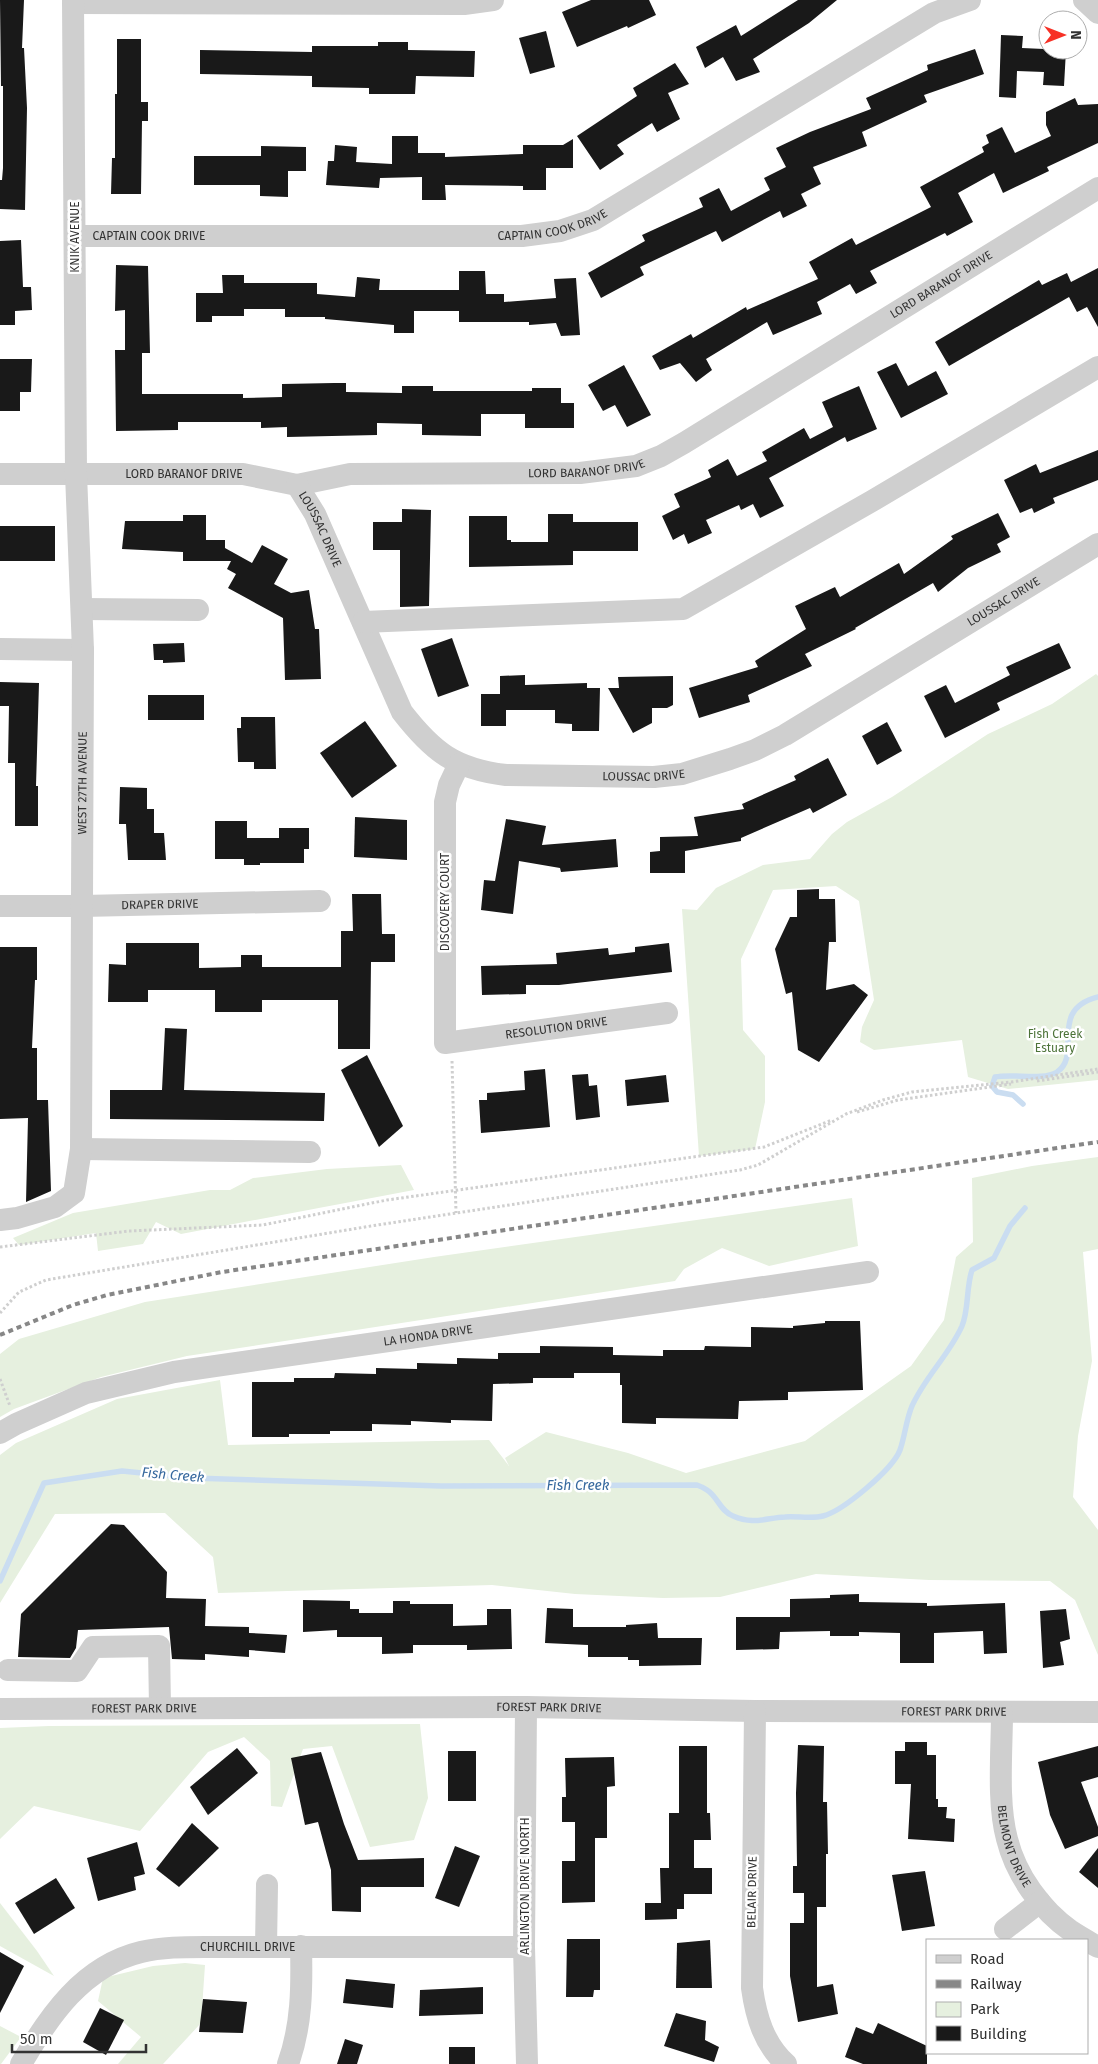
<svg xmlns="http://www.w3.org/2000/svg" width="1098" height="2064" font-family="'Fira Sans',sans-serif">
	<style>
		.green { fill: #e6f0df }
		.lines { fill: none; stroke-linecap: round; stroke-linejoin: round }
		.stream { stroke: #caddf1; stroke-width: 5.5 }
		.building { fill: #191919 }
		.path { stroke: #cfcfcf; stroke-width: 3; stroke-dasharray: 2.5 2.5; stroke-linecap: butt }
		.minor { stroke: #cfcfcf; stroke-width: 22 }
		.rail { stroke: #878787; stroke-width: 4; stroke-dasharray: 5 4; stroke-linecap: butt }
		.labels { text-anchor: middle; dominant-baseline: central; stroke-width: 5; stroke-linejoin: round; paint-order: stroke }
		.street-label { font-size: 12px; fill: #323232; stroke: #fff }
		.park-label { font-size: 12px; fill: #4d7339; stroke: #fff }
		.water-label { font-size: 14px; font-style: italic; fill: #36689e; stroke: #fff }
	</style>
	<rect width="100%" height="100%" fill="#fff"/>
	<g class="green">
		<path d="M1096,674L1098,676V1080L1008,1089L968,1077L962,1040L874,1050L860,1042L862,1027L874,1000L859,901L836,886L773,890L741,959L743,1030L765,1056V1102L755,1149L699,1156L682,909L697,910L716,888L763,865L810,859L832,834L847,822L892,797L988,734L1052,704Z"/>
		<path d="M1098,1157V1249L1083,1252L1092,1361L1078,1436L1073,1497L1098,1530V1655L1075,1600L1050,1581L929,1580L816,1574L720,1597L663,1598L575,1594L492,1585L218,1593L213,1557L165,1513L55,1514L0,1603V1455L16,1443L117,1399L220,1380L228,1445L489,1440L509,1466L505,1458L546,1432L628,1453L686,1473L805,1441L911,1366L944,1320L956,1257L973,1242L972,1178L1032,1166Z"/>
		<path d="M401,1165L414,1190L181,1234L156,1222L143,1244L98,1251L96,1233L19,1245L13,1238L73,1213L210,1190H230L253,1178L327,1169Z"/>
		<path d="M852,1198L858,1246L769,1266L722,1248L684,1269L675,1281L187,1356L101,1377L14,1409L0,1417V1354L19,1339L145,1302L434,1257Z"/>
		<path d="M420,1724L428,1798L414,1840L370,1847L332,1746L303,1749L282,1807L271,1806L270,1761L244,1737L208,1752L140,1831L34,1806L0,1839V1728L49,1726Z"/>
		<path d="M0,1903L37,1951L54,1976L0,1946Z"/>
		<path d="M185,1963L205,1965L201,2023L163,2064H118L141,2037L98,2001L103,1978L153,1966Z"/>
		<path d="M0,2026L21,2037L1,2064H0Z"/>
	</g>
	<g class="lines">
		<g class="stream">
			<path d="M1023,1104L1013,1095L997,1092L992,1086L995,1077C1013,1073 1042,1081 1057,1072C1083,1055 1047,1010 1098,997"/>
			<path d="M0,1581L44,1483L122,1471L192,1478L441,1486L697,1485C700,1486 704,1488 707,1490C718,1497 720,1511 733,1516C753,1525 766,1518 785,1517C797,1516 812,1519 823,1516C843,1511 893,1469 900,1450C905,1436 906,1420 912,1406C925,1377 949,1355 962,1326C969,1309 966,1288 972,1270L994,1258L1010,1226L1025,1208"/>
		</g>
	</g>
	<g class="building">
		<path d="M0,0H24L22,48H24L27,108L25,210L0,209V180H2L3,168V86H1Z"/>
		<path d="M591,0H649L656,15L628,28L627,26L577,47L562,12Z"/>
		<path d="M798,0H837L809,23L753,59L760,72L736,81L723,57L705,68L696,47L736,25L741,36Z"/>
		<path d="M546,31L555,67L530,74L519,38Z"/>
		<path d="M1001,35L1023,36L1022,48L1066,50L1064,86L1043,85L1044,72L1017,71L1016,98L999,97Z"/>
		<path d="M117,39H141V102H148V121H142L141,194H111L112,158H115V94H117Z"/>
		<path d="M378,42H408V50L475,51L474,77L416,76L415,94H369V88L312,87V76L200,74V50L312,52V46H378Z"/>
		<path d="M975,49L984,74L924,95L927,102L862,132L867,146L813,167L821,184L801,194L807,206L783,218L780,211L722,242L716,231L640,267L644,275L601,298L588,273L645,241L642,235L703,207L699,198L719,188L731,211L770,190L764,178L786,167L776,148L810,132L871,109L866,98L928,70L927,65Z"/>
		<path d="M675,63L689,84L668,93L680,119L657,132L652,123L617,145L624,154L600,170L577,136L637,96L633,88Z"/>
		<path d="M1075,98L1078,105L1098,104V143L1047,167L1049,171L1003,193L994,173L958,193L973,222L947,236L945,233L870,271L877,283L856,294L850,284L817,302L822,314L773,335L767,322L706,359L712,370L696,382L680,363L660,370L652,356L691,334L693,338L746,307L747,310L818,279L809,262L852,238L856,245L931,207L920,187L984,152L982,147L989,143L986,135L1002,127L1015,153L1051,136L1046,125V112Z"/>
		<path d="M392,136H418V153H445V157L523,154V145H563L573,139V168H546V190H523V186L445,185L446,200H422V177L380,178L379,188L326,185L328,161H334L335,145L357,147L356,162L392,164Z"/>
		<path d="M261,146L306,147V171H288V197L260,196V185H194V156H261Z"/>
		<path d="M21,240L23,287H31L32,310L15,311V325H0V241Z"/>
		<path d="M116,265L148,266L150,353H142V394H243V398L282,397V384L334,383H346V392L402,393V386H433V391H532V388H561V403H574V428H525V414H481V436L422,435V424L377,423V435L287,437V427L261,428V422H178V430L116,431L115,350H125V310L115,311Z"/>
		<path d="M1098,268V327L1087,307L1077,312L1069,297L949,366L935,342L1039,280L1042,285L1067,273L1071,282Z"/>
		<path d="M459,271H485L486,294H504V302L556,298L554,279L576,278L580,335L561,336L556,323L529,325V322H459V311H414V333H394V325L325,319V317H285V309H244V316H212V322H196V293H223L222,275H244V283H317V294L355,297L357,277L380,279L379,290H459Z"/>
		<path d="M0,359H32L31,392H20V411H0Z"/>
		<path d="M896,363L908,386L936,371L948,394L901,418L877,372Z"/>
		<path d="M624,365L651,415L627,427L615,405L603,411L588,385Z"/>
		<path d="M859,386L877,429L847,442L845,437L769,478L784,506L760,518L753,504L741,510L739,505L706,520L712,533L688,544L684,534L673,540L662,516L680,507L674,494L711,477L708,470L728,459L737,476L767,461L762,452L804,428L810,439L833,427L822,402Z"/>
		<path d="M1098,450V480L1053,498L1055,503L1034,513L1032,508L1020,513L1004,480L1036,464L1040,473Z"/>
		<path d="M402,509L431,510L429,606L400,607V550H373V522H402Z"/>
		<path d="M998,513L1010,537L997,544L1001,552L968,568L938,592L933,583L855,628L856,629L805,654L812,666L748,695L750,702L699,718L689,688L758,667L755,661L806,629L795,606L835,587L840,597L899,563L904,574L953,539L951,536Z"/>
		<path d="M548,514H573V522H638V551H573V565L469,567V516H507V540H511V542H548Z"/>
		<path d="M183,515H206V540H225V548L252,563L262,545L288,559L274,584L291,593L309,590L315,629H319L321,679L285,680L283,618L228,588L236,574L227,569L231,561H183V552L122,549L125,521H183Z"/>
		<rect x="0" y="526" width="55" height="35"/>
		<path d="M452,638L469,686L438,697L421,649Z"/>
		<path d="M184,643L185,662L163,663V660H154L153,644Z"/>
		<path d="M1059,643L1071,668L997,703L1000,710L945,738L924,696L946,685L955,703L1010,675L1006,667Z"/>
		<path d="M525,675V685L587,683V688H600L599,731H572V724L555,723V710H506V726H481V694H500V676Z"/>
		<path d="M673,676V705L667,708H652V723L633,733L608,688H619L618,677Z"/>
		<path d="M0,682L39,683L36,786H38V826H15V763H8L9,706H0Z"/>
		<rect x="148" y="695" width="56" height="25"/>
		<path d="M241,717H275L276,769H254V762H238L237,728H241Z"/>
		<path d="M365,721L397,766L352,798L320,753Z"/>
		<path d="M887,722L902,751L877,765L862,736Z"/>
		<path d="M828,758L847,795L813,813L810,808L741,838V841L685,851V873H650V852L660,851V837L698,836L694,817L744,809L742,804L796,780L794,776Z"/>
		<path d="M120,787L147,788V809H154V833H164L166,860H128L126,824H119Z"/>
		<path d="M355,817L407,820V860L354,857Z"/>
		<path d="M506,819L546,826L542,845L616,839L618,867L561,872L560,868L519,861L513,914L481,910L484,880L495,881Z"/>
		<path d="M215,821H247V838H279V828H309V849H304V863H260V865H244V859H215Z"/>
		<path d="M819,889V899H835L836,942H829L826,990L854,984L868,995L819,1062L798,1050L792,992L786,994L775,949L790,917H797V890Z"/>
		<path d="M352,894H381L382,934H395V962H371L370,1049H338V1000H262V1012H215V990H148V1002H108L109,964L126,965V943H199V968L241,967V955H262V967H341V931H353Z"/>
		<path d="M669,943L672,972L559,985H526V994L482,995L481,966L557,964L556,953L608,948L609,955L635,952V947Z"/>
		<path d="M0,947H37V980H35L32,1048H37V1100H48L51,1191L26,1202L28,1118L0,1119Z"/>
		<path d="M165,1028L187,1029L184,1090L325,1093L324,1121L110,1119V1090H162Z"/>
		<path d="M367,1055L403,1126L379,1147L341,1070Z"/>
		<path d="M545,1069L550,1127L481,1133L479,1100H487V1093L525,1090L524,1071Z"/>
		<path d="M588,1074L589,1086L597,1085L600,1117L576,1120L572,1075Z"/>
		<path d="M666,1075L669,1102L627,1106L625,1080Z"/>
		<path d="M825,1321H860L863,1390L788,1392V1400L739,1401L738,1419L656,1418V1424L622,1423V1385H620V1373H574V1378H533V1383L493,1384L492,1421L451,1420V1423L411,1421V1425L372,1424V1431H330V1434H289V1437H252V1382H294V1378H334L335,1373L376,1374V1368L417,1369V1363L457,1364V1358L498,1359V1353H540V1346L613,1347V1355L663,1356V1350H704L705,1346L751,1347V1327L793,1328V1326L825,1323Z"/>
		<path d="M111,1524L124,1525L167,1572L166,1598L206,1599L205,1626L249,1627V1633L287,1635L285,1653L249,1650V1657L205,1654V1660L172,1659L169,1627L78,1630L76,1648L70,1658L18,1657L21,1614Z"/>
		<path d="M859,1594V1602L927,1603V1606L1005,1603L1007,1653L984,1654L983,1631L934,1633V1663H900V1633L859,1632V1636H830V1631L780,1632L779,1649L736,1650V1617H790V1599L830,1598V1595Z"/>
		<path d="M303,1600L350,1601V1609H359V1613H393V1601H410V1604H453V1626L487,1625V1609H511L512,1649L467,1650V1645H413V1653L382,1654V1637H337V1630L303,1632Z"/>
		<path d="M547,1608L573,1609V1627H626V1625L657,1623L658,1638H702L701,1665L639,1666V1660H628V1657H588V1645L545,1643Z"/>
		<path d="M1066,1609L1070,1639L1060,1642L1064,1665L1043,1668L1040,1611Z"/>
		<path d="M905,1742H927V1755H936V1799H938V1807H947L946,1818L955,1819L954,1842L908,1839L911,1784H895V1751H905Z"/>
		<path d="M798,1745L824,1746L823,1802H827L828,1854H826V1907H817V1987L833,1984L838,2014L798,2022L790,1976V1923H804V1893H793V1866H797L796,1793Z"/>
		<path d="M679,1746H707V1813H710L711,1840H694V1868H712V1894H684V1909H677V1919L645,1920V1903H661L660,1868H669V1813H679Z"/>
		<path d="M1098,1746V1777L1081,1782L1098,1827V1836L1065,1849L1050,1815L1038,1762Z"/>
		<path d="M237,1748L258,1773L208,1815L190,1787Z"/>
		<rect x="448" y="1751" width="28" height="50"/>
		<path d="M321,1752L344,1824L358,1860L424,1858V1887H361V1912L332,1911L331,1870L318,1822L305,1825L291,1758Z"/>
		<path d="M614,1757L615,1786L607,1787V1838H595V1902L562,1903V1861H575V1822H562V1797H566L565,1758Z"/>
		<path d="M192,1823L219,1848L179,1887L156,1869Z"/>
		<path d="M137,1842L145,1874L134,1877L136,1890L98,1901L87,1858Z"/>
		<path d="M455,1846L480,1856L459,1907L435,1898Z"/>
		<path d="M1098,1848V1888L1079,1872Z"/>
		<path d="M925,1871L935,1926L902,1931L892,1875Z"/>
		<path d="M56,1878L75,1908L34,1934L15,1903Z"/>
		<path d="M567,1939H600V1990H594L593,1997H566Z"/>
		<path d="M710,1940L712,1988H676L677,1943Z"/>
		<path d="M0,1952L24,1966L0,2013Z"/>
		<path d="M346,1979L395,1984L393,2008L343,2003Z"/>
		<path d="M483,1987V2014L419,2016L420,1990Z"/>
		<path d="M203,1999L247,2002L243,2033L199,2032Z"/>
		<path d="M100,2008L124,2020L106,2055L83,2042Z"/>
		<path d="M676,2013L706,2021L705,2040L719,2047L714,2062L664,2046Z"/>
		<path d="M878,2023L927,2046V2064H863L845,2057L856,2027L873,2034Z"/>
		<path d="M345,2039L363,2045L357,2064H337Z"/>
		<rect x="449" y="2047" width="26" height="17"/>
	</g>
	<g class="lines">
		<g class="path">
			<path d="M452,1061L456,1213"/>
			<path d="M1037,1081L1098,1072"/>
			<path d="M857,1112L898,1100L1011,1084"/>
			<path d="M0,1247L129,1231L263,1225L387,1200L764,1147L832,1120"/>
			<path d="M0,1313L19,1292L46,1280L371,1226L740,1170L758,1165L846,1114L883,1100L912,1092L1011,1082L1098,1069"/>
			<path d="M0,1379L10,1406"/>
		</g>
		<g class="minor">
			<path d="M1084,0L1098,13"/>
			<path d="M73,3L464,4L493,0"/>
			<path id="s1" d="M75,236H522L560,231L593,220L934,13L970,0"/>
			<path id="s2" d="M0,474H243L297,485L350,474L580,473L636,466L661,456L684,443L1098,188"/>
			<path id="s3" d="M297,485L315,514L402,712C433,752 455,769 506,775L654,777L682,774L730,759L755,750L785,735L1098,544"/>
			<path d="M82,609L198,610"/>
			<path d="M363,622L683,609L872,501L1098,367"/>
			<path d="M0,649L83,650"/>
			<path id="s4" d="M459,764L449,785L445,802V1043L667,1013"/>
			<path id="s5" d="M0,906H82L320,901"/>
			<path d="M81,1149L310,1152"/>
			<path id="s6" d="M0,1220L17,1218L55,1207L74,1193L81,1149L83,650L76,474L73,0"/>
			<path id="s7" d="M0,1433L16,1424L86,1393L174,1372L868,1272"/>
			<path d="M8,1670L77,1671L93,1647L159,1646L160,1708"/>
			<path d="M526,1707L524,1947L527,2064"/>
			<path id="s8" d="M0,1709L526,1707L755,1711L1098,1712"/>
			<path d="M755,1711L752,1988C756,2017 764,2044 786,2064"/>
			<path id="s9" d="M1002,1712C1002,1751 997,1802 1007,1839C1016,1875 1041,1910 1071,1931C1080,1937 1089,1942 1098,1947"/>
			<path d="M1005,1929L1040,1902"/>
			<path d="M266,1947L267,1885"/>
			<path id="s10" d="M21,2064C49,2016 83,1966 141,1952C162,1947 184,1947 205,1947H524"/>
			<path d="M288,2064C302,2025 302,1987 301,1946"/>
		</g>
		<path class="rail" d="M0,1335L73,1305L107,1295L222,1272L1098,1142"/>
	</g>
	<g class="labels">
		<g class="street-label">
			<text stroke="none"><textPath href="#s1" startOffset="479">CAPTAIN COOK DRIVE</textPath></text>
			<text stroke="none"><textPath href="#s1" startOffset="74">CAPTAIN COOK DRIVE</textPath></text>
			<text transform="translate(75 237) rotate(-90)">KNIK AVENUE</text>
			<text stroke="none"><textPath href="#s2" startOffset="994">LORD BARANOF DRIVE</textPath></text>
			<text stroke="none"><textPath href="#s2" startOffset="589">LORD BARANOF DRIVE</textPath></text>
			<text stroke="none"><textPath href="#s2" startOffset="184">LORD BARANOF DRIVE</textPath></text>
			<text stroke="none"><textPath href="#s3" startOffset="50">LOUSSAC DRIVE</textPath></text>
			<text stroke="none"><textPath href="#s3" startOffset="919">LOUSSAC DRIVE</textPath></text>
			<text stroke="none"><textPath href="#s3" startOffset="514">LOUSSAC DRIVE</textPath></text>
			<text stroke="none"><textPath href="#s6" startOffset="491">WEST 27TH AVENUE</textPath></text>
			<text transform="translate(445 902) rotate(-90)">DISCOVERY COURT</text>
			<text stroke="none"><textPath href="#s5" startOffset="160">DRAPER DRIVE</textPath></text>
			<text stroke="none"><textPath href="#s4" startOffset="394">RESOLUTION DRIVE</textPath></text>
			<text stroke="none"><textPath href="#s7" startOffset="442">LA HONDA DRIVE</textPath></text>
			<text stroke="none"><textPath href="#s8" startOffset="144">FOREST PARK DRIVE</textPath></text>
			<text stroke="none"><textPath href="#s8" startOffset="549">FOREST PARK DRIVE</textPath></text>
			<text stroke="none"><textPath href="#s8" startOffset="954">FOREST PARK DRIVE</textPath></text>
			<text stroke="none"><textPath href="#s9" startOffset="136">BELMONT DRIVE</textPath></text>
			<text transform="translate(525 1886) rotate(-90)">ARLINGTON DRIVE NORTH</text>
			<text transform="translate(752 1892) rotate(-89)">BELAIR DRIVE</text>
			<text stroke="none"><textPath href="#s10" startOffset="276">CHURCHILL DRIVE</textPath></text>
		</g>
		<g class="park-label">
			<text x="1055" y="1034">Fish Creek<tspan x="1055" dy="14">Estuary</tspan></text>
		</g>
		<g class="water-label">
			<text transform="translate(173 1475) rotate(5)">Fish Creek</text>
			<text x="578" y="1485">Fish Creek</text>
		</g>
	</g>
	<rect x="926" y="1939" width="162" height="115" fill="#ffffff" stroke="#adadad"/>
	<rect x="936" y="1955" width="25" height="8" fill="#cfcfcf" stroke="#adadad"/>
	<text x="970" y="1964" font-size="15" fill="#323232">Road</text>
	<rect x="936" y="1980" width="25" height="8" fill="#878787" stroke="#adadad"/>
	<text x="970" y="1989" font-size="15" fill="#323232">Railway</text>
	<rect x="936" y="2002" width="25" height="15" fill="#e6f0df" stroke="#adadad"/>
	<text x="970" y="2014" font-size="15" fill="#323232">Park</text>
	<rect x="936" y="2026" width="25" height="15" fill="#191919" stroke="#adadad"/>
	<text x="970" y="2039" font-size="15" fill="#323232">Building</text>
	<g transform="translate(1063 35) rotate(90)"><circle r="24" fill="#ffffff" stroke="#adadad"/>
	<path d="M0-4L9 19L0 12L-9 19Z" fill="#f73126"/>
	<text y="-8" font-size="14" font-weight="bold" text-anchor="middle" fill="#323232">N</text>
	</g>
	<path d="M12 2044v8h134v-8" fill="none" stroke="#323232" stroke-width="2.5"/>
	<text x="20" y="2044" font-size="15" fill="#323232" stroke="#ffffff" stroke-width="4" paint-order="stroke">50 m</text>
</svg>
